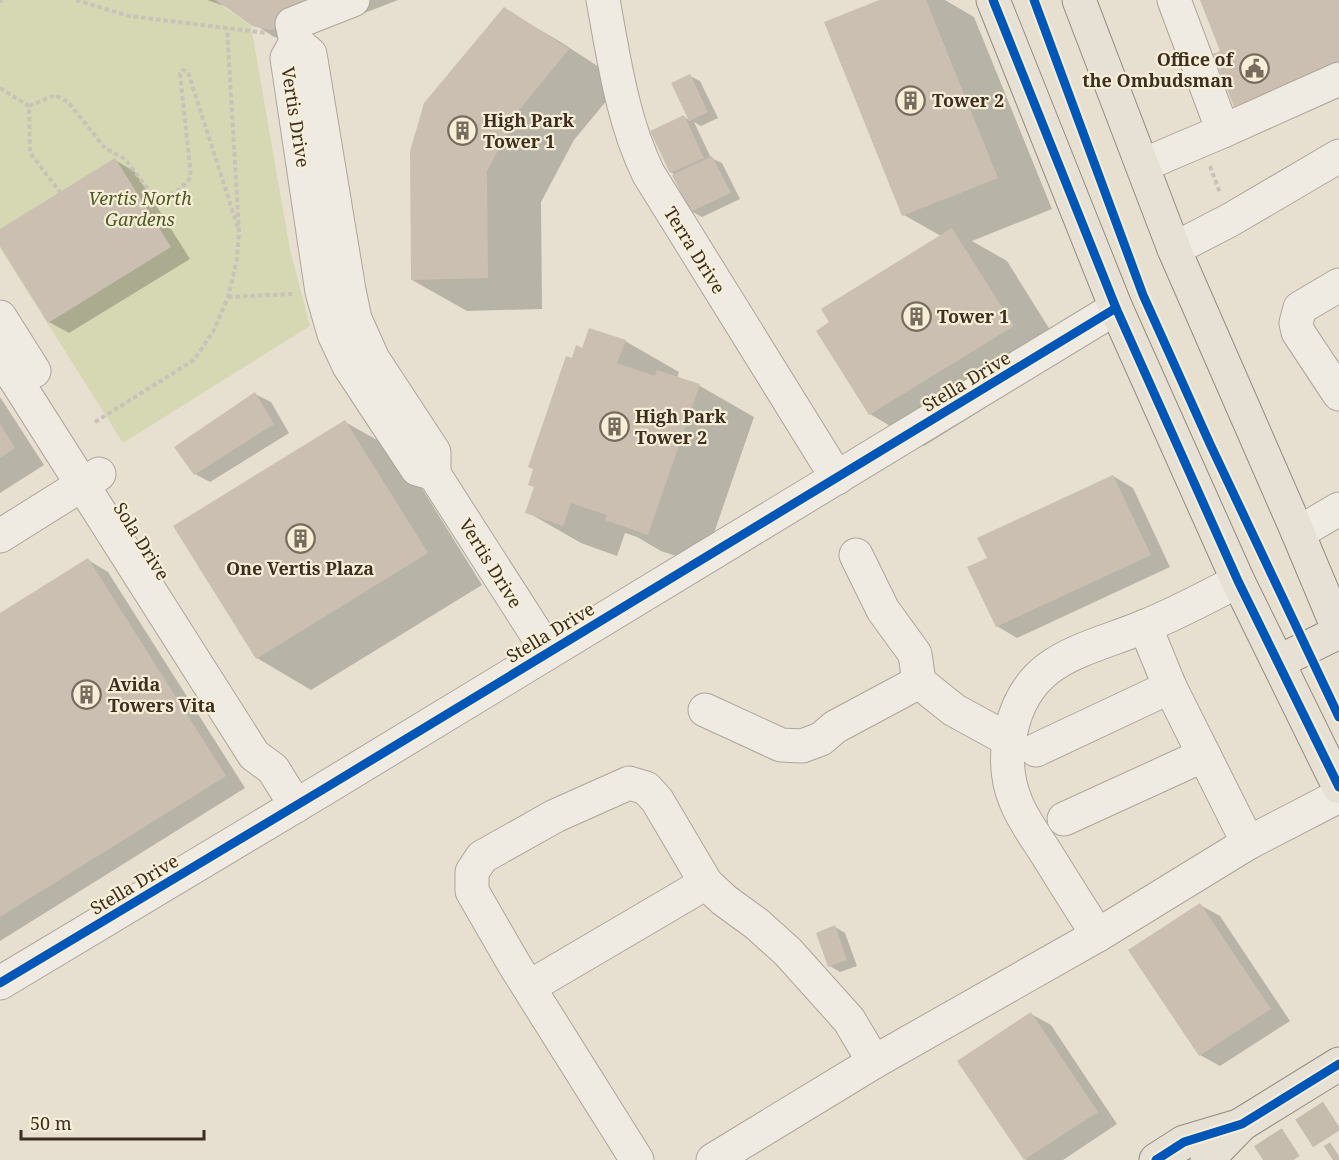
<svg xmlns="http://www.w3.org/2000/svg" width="1339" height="1160" font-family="'Noto Serif',serif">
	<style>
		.green { fill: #d6d7b3 }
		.shadow { fill: #0003 }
		.building { fill: #cbbfb2 }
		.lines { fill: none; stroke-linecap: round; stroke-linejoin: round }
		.major-tunnel { stroke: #c5bcae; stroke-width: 33; stroke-dasharray: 33 16; stroke-linecap: butt }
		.minor-casing { stroke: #ada599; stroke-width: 35 }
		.major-casing { stroke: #928b80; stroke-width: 35 }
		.path { stroke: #c8c2b9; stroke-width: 4; stroke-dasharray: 4.5 3; stroke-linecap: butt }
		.minor { stroke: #efebe3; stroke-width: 33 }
		.major { stroke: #e6e1d4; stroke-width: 33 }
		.cycleway-casing { stroke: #f7eed8; stroke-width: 13 }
		.cycleway { stroke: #0057b8; stroke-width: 9 }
		.labels { text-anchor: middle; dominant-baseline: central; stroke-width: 4.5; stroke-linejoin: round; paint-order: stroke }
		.poi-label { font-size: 18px; font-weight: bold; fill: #3d2e20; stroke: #f7eed8; text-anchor: start }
		.street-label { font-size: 18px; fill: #3d2e20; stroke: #f7eed8 }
		.park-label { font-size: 18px; font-style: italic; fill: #4d5a26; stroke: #f7eed8 }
	</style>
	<rect width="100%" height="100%" fill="#e7e0d1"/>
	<path class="green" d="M0,0H214L251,26L290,250L310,326L123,443L0,248Z"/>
	<g class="shadow">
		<path d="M207,0H398L292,41L274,37L230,8Z"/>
		<path d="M883,0H945L974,17L1052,209L972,241L1007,261L1067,357L924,446L870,414L941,236L904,215Z"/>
		<path d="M504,9L559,41L622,82L574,140L541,202L542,309L467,311L412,280Z"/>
		<path d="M690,76L700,81L718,118L701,126L694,122L711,158L722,163L740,199L702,217L691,211L674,176L675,175L671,172L684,117L691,121L673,84Z"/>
		<path d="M115,160L135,172L190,259L69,333L49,322L0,243V231Z"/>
		<path d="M625,341L679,372L677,378L700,386L754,417L703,565L661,551L637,537L625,533L617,556L581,543L527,512L572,360L583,350Z"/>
		<path d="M255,394L271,402L289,433L210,482L195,474Z"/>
		<path d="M0,397L44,465L0,493Z"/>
		<path d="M345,422L400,453L482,585L311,690L257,658Z"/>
		<path d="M1113,476L1133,488L1170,567L1017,638L997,626L989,558Z"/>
		<path d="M88,560L108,572L245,788L0,941V615Z"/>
		<path d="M1200,905L1220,916L1290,1021L1220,1066L1200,1055Z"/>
		<path d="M835,927L845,933L857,966L840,972L830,966Z"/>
		<path d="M1031,1014L1051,1025L1117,1124L1063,1160H1026L960,1061Z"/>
	</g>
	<g class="building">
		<path d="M216,0H348L271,30L252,26Z"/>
		<path d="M879,0H926L998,178L902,216L824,22Z"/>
		<path d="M1200,0H1339V66L1234,107L1213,54L1220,51Z"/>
		<path d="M504,7L569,49L520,109L487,171L488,278L411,280L410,151L424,103Z"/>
		<path d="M690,74L708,112L689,121L671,83Z"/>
		<path d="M684,115L704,158L670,173L650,131Z"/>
		<path d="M712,156L731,193L690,212L672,175Z"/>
		<path d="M115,158L171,247L48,323L0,246V229Z"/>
		<path d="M952,228L1014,326L869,415L816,331L829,322L821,309Z"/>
		<path d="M589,328L626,340L617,363L655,376L657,370L700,384L648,535L605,520L607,515L571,503L563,526L525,513L534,487L528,485L533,469L528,467L566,356L572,358L576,345L582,348Z"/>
		<path d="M255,392L274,424L194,475L174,447Z"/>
		<path d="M345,420L428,553L256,659L173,526Z"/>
		<path d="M0,424L15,448L0,458Z"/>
		<path d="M1113,475L1151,555L996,627L967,567L987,558L977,538Z"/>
		<path d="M88,558L226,776L0,917V613Z"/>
		<path d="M1200,903L1271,1009L1199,1056L1128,950Z"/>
		<path d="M835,925L847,960L828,967L816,933Z"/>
		<path d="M1031,1012L1098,1112L1024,1160L957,1061Z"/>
	</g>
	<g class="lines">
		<g class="major-tunnel">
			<path d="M1263,1160L1339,1111"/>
			<path d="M1333,1160L1339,1156"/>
		</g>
		<defs>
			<g id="minor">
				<path d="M603,0C614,59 622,119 648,173L837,478"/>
				<path d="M1174,0L1223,131"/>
				<path d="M296,42L292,24L353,0"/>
				<path d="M1143,165L1223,131L1339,79"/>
				<path d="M1174,249L1230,220L1339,156"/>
				<path d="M1339,285L1300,308L1296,323L1298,332L1339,394"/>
				<path d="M0,317L34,371"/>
				<path d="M0,355L254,755L273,769L296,806"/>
				<path d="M434,474L417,469L349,366L334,334L322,292L287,58L296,42L310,54L349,290L355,319L373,359L434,452V474L548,652"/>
				<path d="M1298,533L1339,509"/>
				<path d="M0,536L99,474"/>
				<path d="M856,555L883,610L915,654L919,682L954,710L1009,740"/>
				<path d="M1145,626L1170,687L1248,843"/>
				<path d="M705,710L781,745L802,746L821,739L835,727L919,682"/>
				<path d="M1036,750L1170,687"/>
				<path d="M1064,819L1204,755"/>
				<path d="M1098,935C1080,908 1063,880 1046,853C1036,837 1023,820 1016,802C1006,778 1005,756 1011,731C1027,657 1082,652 1143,627C1176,614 1207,597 1238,581"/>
				<path d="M0,983L327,787L1116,308"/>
				<path d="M529,987L706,883"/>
				<path d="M637,1160L514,964L472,891V872L482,857L555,816L629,783L646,788L657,800L706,883L724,900L757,924L788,952L849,1020L874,1062"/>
				<path d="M713,1160L874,1062L1098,935L1248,843L1339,796"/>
			</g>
			<g id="major">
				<path d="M993,0L1116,308L1238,581L1339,787"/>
				<path d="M1079,0L1174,249L1298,533L1339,631"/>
				<path d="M1278,662L1339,632"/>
				<path d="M1156,1160L1184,1142L1238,1126"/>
				<path d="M1207,1160L1242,1124L1339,1064"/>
			</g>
		</defs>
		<use href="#minor" class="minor-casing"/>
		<use href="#major" class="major-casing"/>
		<g class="path">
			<path d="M76,0L129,16L267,33"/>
			<path d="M0,2L2,0"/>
			<path d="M0,88L29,106L30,153L60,192"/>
			<path d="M29,106L55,95L68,102L105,148L125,159L148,189L157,197C173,195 181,190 191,177L180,74L183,70L188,72L239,231"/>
			<path d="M1210,166L1220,193"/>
			<path d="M228,297L293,294"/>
			<path d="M95,422L194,360L214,330L228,297L237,259L239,231L227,28"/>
		</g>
		<use href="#minor" class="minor"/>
		<use href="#major" class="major"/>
		<defs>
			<g id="cycleway">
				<path d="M993,0L1116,308L1238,581L1339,787"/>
				<path d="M1034,0L1143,295L1210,444L1339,717"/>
				<path d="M0,983L327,787L1116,308"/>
				<path d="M1156,1160L1184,1142L1242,1124L1339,1064"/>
			</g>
		</defs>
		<use href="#cycleway" class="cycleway-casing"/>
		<use href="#cycleway" class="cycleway"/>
	</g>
	<defs>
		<symbol id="civic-ring" viewBox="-11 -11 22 22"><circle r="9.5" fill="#f7eed8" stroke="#786c5e" stroke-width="1.5"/><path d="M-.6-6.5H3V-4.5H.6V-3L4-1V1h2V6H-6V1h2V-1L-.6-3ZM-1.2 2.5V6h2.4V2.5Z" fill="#786c5e"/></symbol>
		<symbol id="building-ring" viewBox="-11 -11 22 22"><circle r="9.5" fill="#f7eed8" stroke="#786c5e" stroke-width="1.5"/><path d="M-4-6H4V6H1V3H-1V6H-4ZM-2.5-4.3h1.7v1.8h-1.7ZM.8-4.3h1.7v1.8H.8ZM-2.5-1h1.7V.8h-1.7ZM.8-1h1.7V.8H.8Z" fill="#786c5e"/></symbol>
	</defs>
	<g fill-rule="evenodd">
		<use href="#civic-ring" x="1238" y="52" width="33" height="33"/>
		<use href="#building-ring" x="894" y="84" width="33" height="33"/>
		<use href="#building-ring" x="446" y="114" width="33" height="33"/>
		<use href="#building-ring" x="900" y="300" width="33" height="33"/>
		<use href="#building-ring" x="598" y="410" width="33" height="33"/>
		<use href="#building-ring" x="284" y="522" width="33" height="33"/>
		<use href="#building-ring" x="70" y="678" width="33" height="33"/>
	</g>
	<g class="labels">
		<g class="poi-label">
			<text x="1233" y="59" text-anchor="end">Office of<tspan x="1233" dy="21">the Ombudsman</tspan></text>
			<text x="932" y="100">Tower 2</text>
			<text x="483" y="120">High Park<tspan x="483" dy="21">Tower 1</tspan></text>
			<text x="937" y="316">Tower 1</text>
			<text x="635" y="416">High Park<tspan x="635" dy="21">Tower 2</tspan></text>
			<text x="300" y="568" text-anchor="middle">One Vertis Plaza</text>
			<text x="108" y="684">Avida<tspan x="108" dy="21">Towers Vita</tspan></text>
		</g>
		<g class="street-label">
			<text transform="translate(296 117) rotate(81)">Vertis Drive</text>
			<text transform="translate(695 250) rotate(58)">Terra Drive</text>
			<text transform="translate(966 381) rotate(-31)">Stella Drive</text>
			<text transform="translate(142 541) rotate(58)">Sola Drive</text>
			<text transform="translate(491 563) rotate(58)">Vertis Drive</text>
			<text transform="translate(550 632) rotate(-31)">Stella Drive</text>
			<text transform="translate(134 884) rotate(-31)">Stella Drive</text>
		</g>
		<g class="park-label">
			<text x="140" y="198">Vertis North<tspan x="140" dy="21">Gardens</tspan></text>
		</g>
	</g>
	<path d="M21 1130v9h183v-9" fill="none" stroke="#3d2e20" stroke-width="3"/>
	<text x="30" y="1130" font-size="18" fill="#3d2e20" stroke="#f7eed8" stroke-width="4.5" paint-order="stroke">50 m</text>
</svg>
